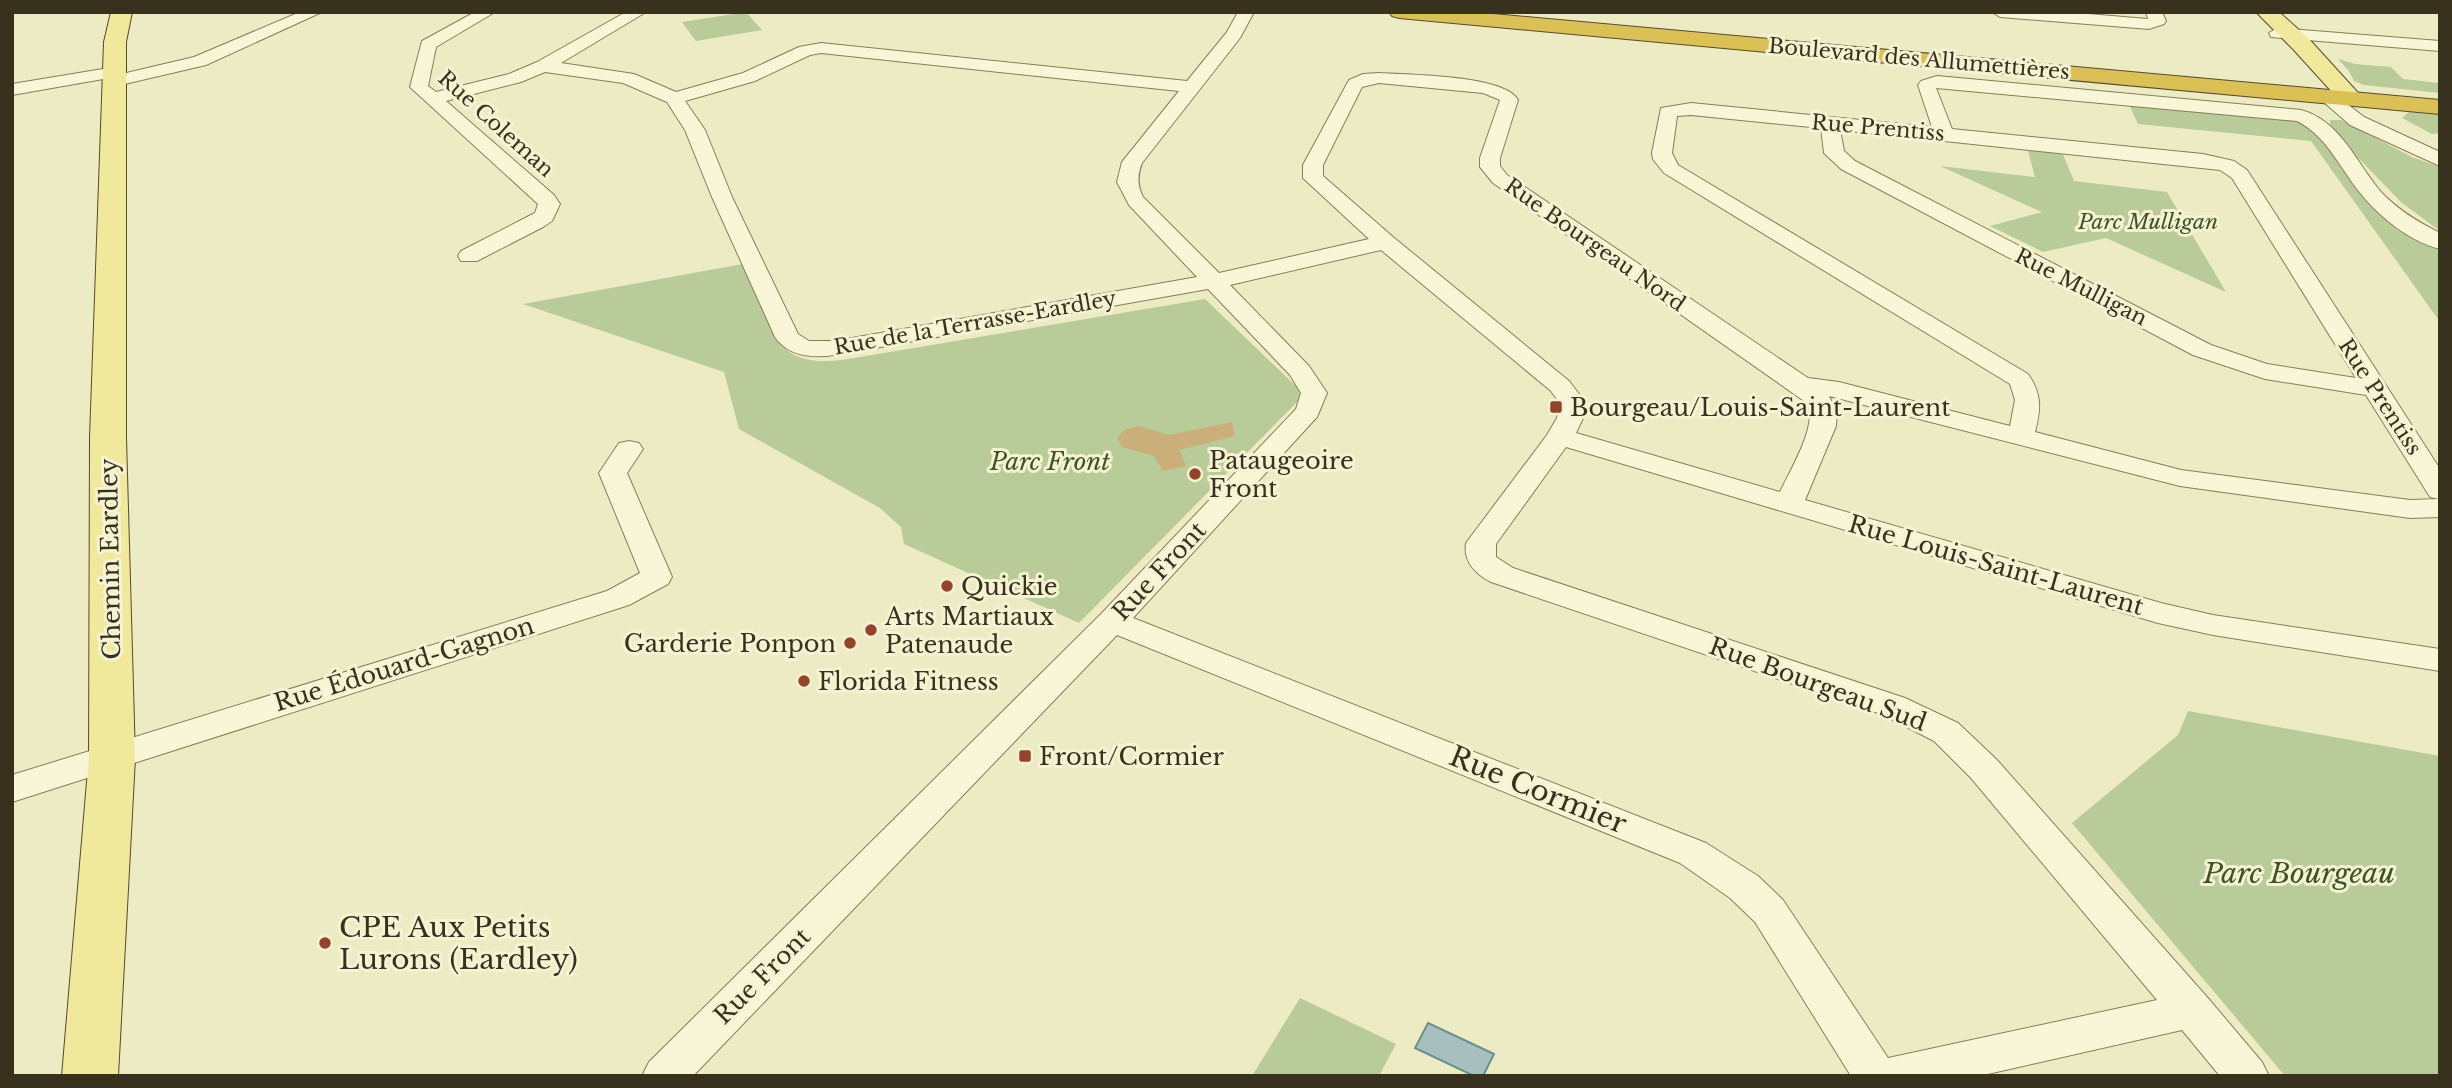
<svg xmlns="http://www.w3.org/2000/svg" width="2452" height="1088" font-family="'Libre Baskerville',serif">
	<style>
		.green { fill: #b9cb98 }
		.water { fill: #a6c0bf; stroke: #6d8f8e; stroke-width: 2 }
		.building { fill: #cbaf7a }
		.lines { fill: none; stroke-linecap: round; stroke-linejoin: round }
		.minor-casing { stroke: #887d5b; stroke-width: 2 }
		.major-casing { stroke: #554a2f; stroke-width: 2 }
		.highway-casing { stroke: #554a2f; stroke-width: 2 }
		.minor { fill: #f8f6d7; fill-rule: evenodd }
		.major { fill: #f0e99c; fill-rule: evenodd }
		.highway { fill: #dbc056; fill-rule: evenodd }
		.poi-dot { fill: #96432b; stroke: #f5f3d3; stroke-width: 2.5 }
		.labels { text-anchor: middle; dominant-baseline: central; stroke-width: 6; stroke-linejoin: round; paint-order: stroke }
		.far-street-label { font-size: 21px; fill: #38311e; stroke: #f5f3d3 }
		.far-park-label { font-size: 21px; font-style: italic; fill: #3d5425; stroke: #f5f3d3 }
		.poi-label { font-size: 24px; fill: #38311e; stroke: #f5f3d3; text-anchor: start }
		.park-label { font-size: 24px; font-style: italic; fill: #3d5425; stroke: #f5f3d3 }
		.street-label { font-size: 24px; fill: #38311e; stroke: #f5f3d3 }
		.near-street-label { font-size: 28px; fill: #38311e; stroke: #f5f3d3 }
		.near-park-label { font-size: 28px; font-style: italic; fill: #3d5425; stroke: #f5f3d3 }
		.near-poi-label { font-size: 28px; fill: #38311e; stroke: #f5f3d3; text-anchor: start }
	</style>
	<rect width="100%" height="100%" fill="#edebc4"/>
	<g class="green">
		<path d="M746,12L762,30L696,41L682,22Z"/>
		<path d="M2338,59L2355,64L2391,67L2403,79L2440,83V93L2364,85L2354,81L2349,71Z"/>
		<path d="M2127,100L2311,122L2371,204L2440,246V322L2311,141L2138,124Z"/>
		<path d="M2409,112L2440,114V133L2432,134L2402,118Z"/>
		<path d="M2330,120H2341L2412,157L2440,167V231L2402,203L2330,129Z"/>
		<path d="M2027,147L2062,152L2074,181L2167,192L2226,292L2106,238L2043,252L1990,226L2042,212L1940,166L2035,177Z"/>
		<path d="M748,263L782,345C797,363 821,362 842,360L1205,299L1299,389L1300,399L1079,623L904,544L901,527L880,508L739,429L724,372L523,304Z"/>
		<path d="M2188,711L2440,756V1076H2285L2072,823L2178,735Z"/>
		<path d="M1300,998L1396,1044L1379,1076H1252Z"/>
	</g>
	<path class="water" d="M1428,1023L1494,1054L1483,1076H1474L1415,1048Z"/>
	<path class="building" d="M1232,422L1235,436L1179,450L1186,466L1163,471L1154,456L1122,447L1117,438L1124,430L1139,426L1169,435Z"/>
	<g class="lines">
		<defs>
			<g id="minor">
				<path d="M300,12H322L206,65L116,86L110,85L107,81L109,78L12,95V84L115,67L121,68L122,74L194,57Z"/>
				<path d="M475,12H495L436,47L428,86L436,92L509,74L537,62L626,12H646L561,63L634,74L676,92L743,73L799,47L821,43L1187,81L1227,32L1238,12H1254L1240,38L1142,163C1137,175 1137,185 1143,197L1219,273L1369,239L1303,178V165L1349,80L1363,74L1379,73C1408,75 1505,75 1518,100L1500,158V166L1507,175L1808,378L1839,382L2010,426L2015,400L2010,384L1664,173L1653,159L1652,153L1661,108L1691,103L1932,127L1918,85L1921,81L1937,76L2301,110C2340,120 2357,164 2381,192C2398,210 2418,222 2440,233V249C2408,241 2377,215 2357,189C2339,165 2325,135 2297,121L1936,88L1952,129L2203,154L2234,161L2247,170L2440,469V517L2410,518L2180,486L1829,396L1837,413L1836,426L1805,500L2161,603L2213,615L2440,649V671L2213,635L2158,623L1566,447L1496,544V557L1513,568L1905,698L1958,723L1997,760L2207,997L2262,1062L2269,1076H2220L2182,1030L1979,1076H1851L1755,922L1730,898L1680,863L1117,635L693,1076H642L649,1062L1101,614L1296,409L1301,393L1290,375L1208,289L835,355C812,358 789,357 775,337L712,197L685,130L667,102L623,83L545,72L521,82L446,101L554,195L560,204L552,221L543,227L477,261H461L458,256L461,251L527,217L535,213L538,204L410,87L422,41ZM821,53L1179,91L1122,162L1117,182L1129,205L1197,277L835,341H809L798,334L732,197L705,130L685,101L755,81L810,55ZM1379,83L1483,93L1500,100L1480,158V167L1493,183L1807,403C1819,424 1789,472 1780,492L1576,433L1583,418L1585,402L1569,381L1393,237L1323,176V165L1362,87ZM1691,115L1821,128L1824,153L1841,169L2193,355L2265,379L2366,395L2430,497L2439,499L2410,500L2181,470L2035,432C2041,409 2042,394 2028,374L1678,165L1672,153L1677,116ZM1840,130L2220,170L2232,178L2356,378L2267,364L2211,345L1855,161L1844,151ZM1381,250L1551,391L1559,402L1557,418L1547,435L1466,543C1463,562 1476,574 1491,582L1881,714L1934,741L1971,778L2157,1000L1888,1058L1783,900L1758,876L1706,843L1133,618L1317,417L1327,393L1309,366L1230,285Z"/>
				<path d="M1992,12H2064L2148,19L2146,12H2162L2166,21L2164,24L2149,29L2000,17Z"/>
				<path d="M2277,28L2440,41V51L2271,37L2269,33Z"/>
				<path d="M2327,91L2333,93L2364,117L2440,152V166L2350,125L2318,97Z"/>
				<path d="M629,441L639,443L643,449L627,473L672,577L668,584L629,605L12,802V775L607,591L640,573L599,473L619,443Z"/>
			</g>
			<g id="major">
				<path d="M111,12H132L126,42V438L135,758L118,1076H62L89,758L90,438L104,42Z"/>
				<path d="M2256,12H2279L2309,39L2359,94L2363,99L2359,104H2343L2293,49Z"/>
			</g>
			<path id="highway" d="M1389,12H1471L2440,100V114L1399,18L1392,16Z"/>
		</defs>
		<use href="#minor" class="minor-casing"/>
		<use href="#major" class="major-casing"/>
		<use href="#highway" class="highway-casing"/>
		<use href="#minor" class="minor"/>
		<use href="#major" class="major"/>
		<use href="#highway" class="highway"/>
	</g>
	<g class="poi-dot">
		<rect x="1549" y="400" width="14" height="14" rx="3.5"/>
		<circle cx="1195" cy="474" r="7"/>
		<circle cx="947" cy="586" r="7"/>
		<circle cx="871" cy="630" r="7"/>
		<circle cx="850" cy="643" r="7"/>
		<circle cx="804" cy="681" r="7"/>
		<rect x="1018" y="749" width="14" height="14" rx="3.5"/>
		<circle cx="325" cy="943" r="7"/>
	</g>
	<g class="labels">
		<g class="far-street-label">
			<text transform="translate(1919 59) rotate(5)">Boulevard des Allumettières</text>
			<text transform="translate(496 124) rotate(42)">Rue Coleman</text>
			<text transform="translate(1878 128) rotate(5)">Rue Prentiss</text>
			<text transform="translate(1595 245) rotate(35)">Rue Bourgeau Nord</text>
			<text transform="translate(2081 287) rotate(27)">Rue Mulligan</text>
			<text transform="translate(975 323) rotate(-10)">Rue de la Terrasse-Eardley</text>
			<text transform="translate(2380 397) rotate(57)">Rue Prentiss</text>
		</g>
		<g class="far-park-label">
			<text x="2148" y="222">Parc Mulligan</text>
		</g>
		<g class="poi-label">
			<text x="1570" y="407">Bourgeau/Louis-Saint-Laurent</text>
			<text x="1209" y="460">Pataugeoire<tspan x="1209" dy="28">Front</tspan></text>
			<text x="961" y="586">Quickie</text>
			<text x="885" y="616">Arts Martiaux<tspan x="885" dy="28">Patenaude</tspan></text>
			<text x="836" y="643" text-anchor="end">Garderie Ponpon</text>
			<text x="818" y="681">Florida Fitness</text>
			<text x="1039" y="756">Front/Cormier</text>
		</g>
		<g class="park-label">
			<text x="1050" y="461">Parc Front</text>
		</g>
		<g class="street-label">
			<text transform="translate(110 559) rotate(-91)">Chemin Eardley</text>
			<text transform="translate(1996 565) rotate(16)">Rue Louis-Saint-Laurent</text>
			<text transform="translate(1159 571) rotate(-47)">Rue Front</text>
			<text transform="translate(404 664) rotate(-17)">Rue Édouard-Gagnon</text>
			<text transform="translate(1818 684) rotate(20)">Rue Bourgeau Sud</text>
			<text transform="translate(762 976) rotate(-45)">Rue Front</text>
		</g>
		<g class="near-street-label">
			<text transform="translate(1538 790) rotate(22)">Rue Cormier</text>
		</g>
		<g class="near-park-label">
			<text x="2299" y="873">Parc Bourgeau</text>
		</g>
		<g class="near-poi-label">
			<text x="339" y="927">CPE Aux Petits<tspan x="339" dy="32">Lurons (Eardley)</tspan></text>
		</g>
	</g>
	<rect width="2452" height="1088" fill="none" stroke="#38311e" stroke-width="28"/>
</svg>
